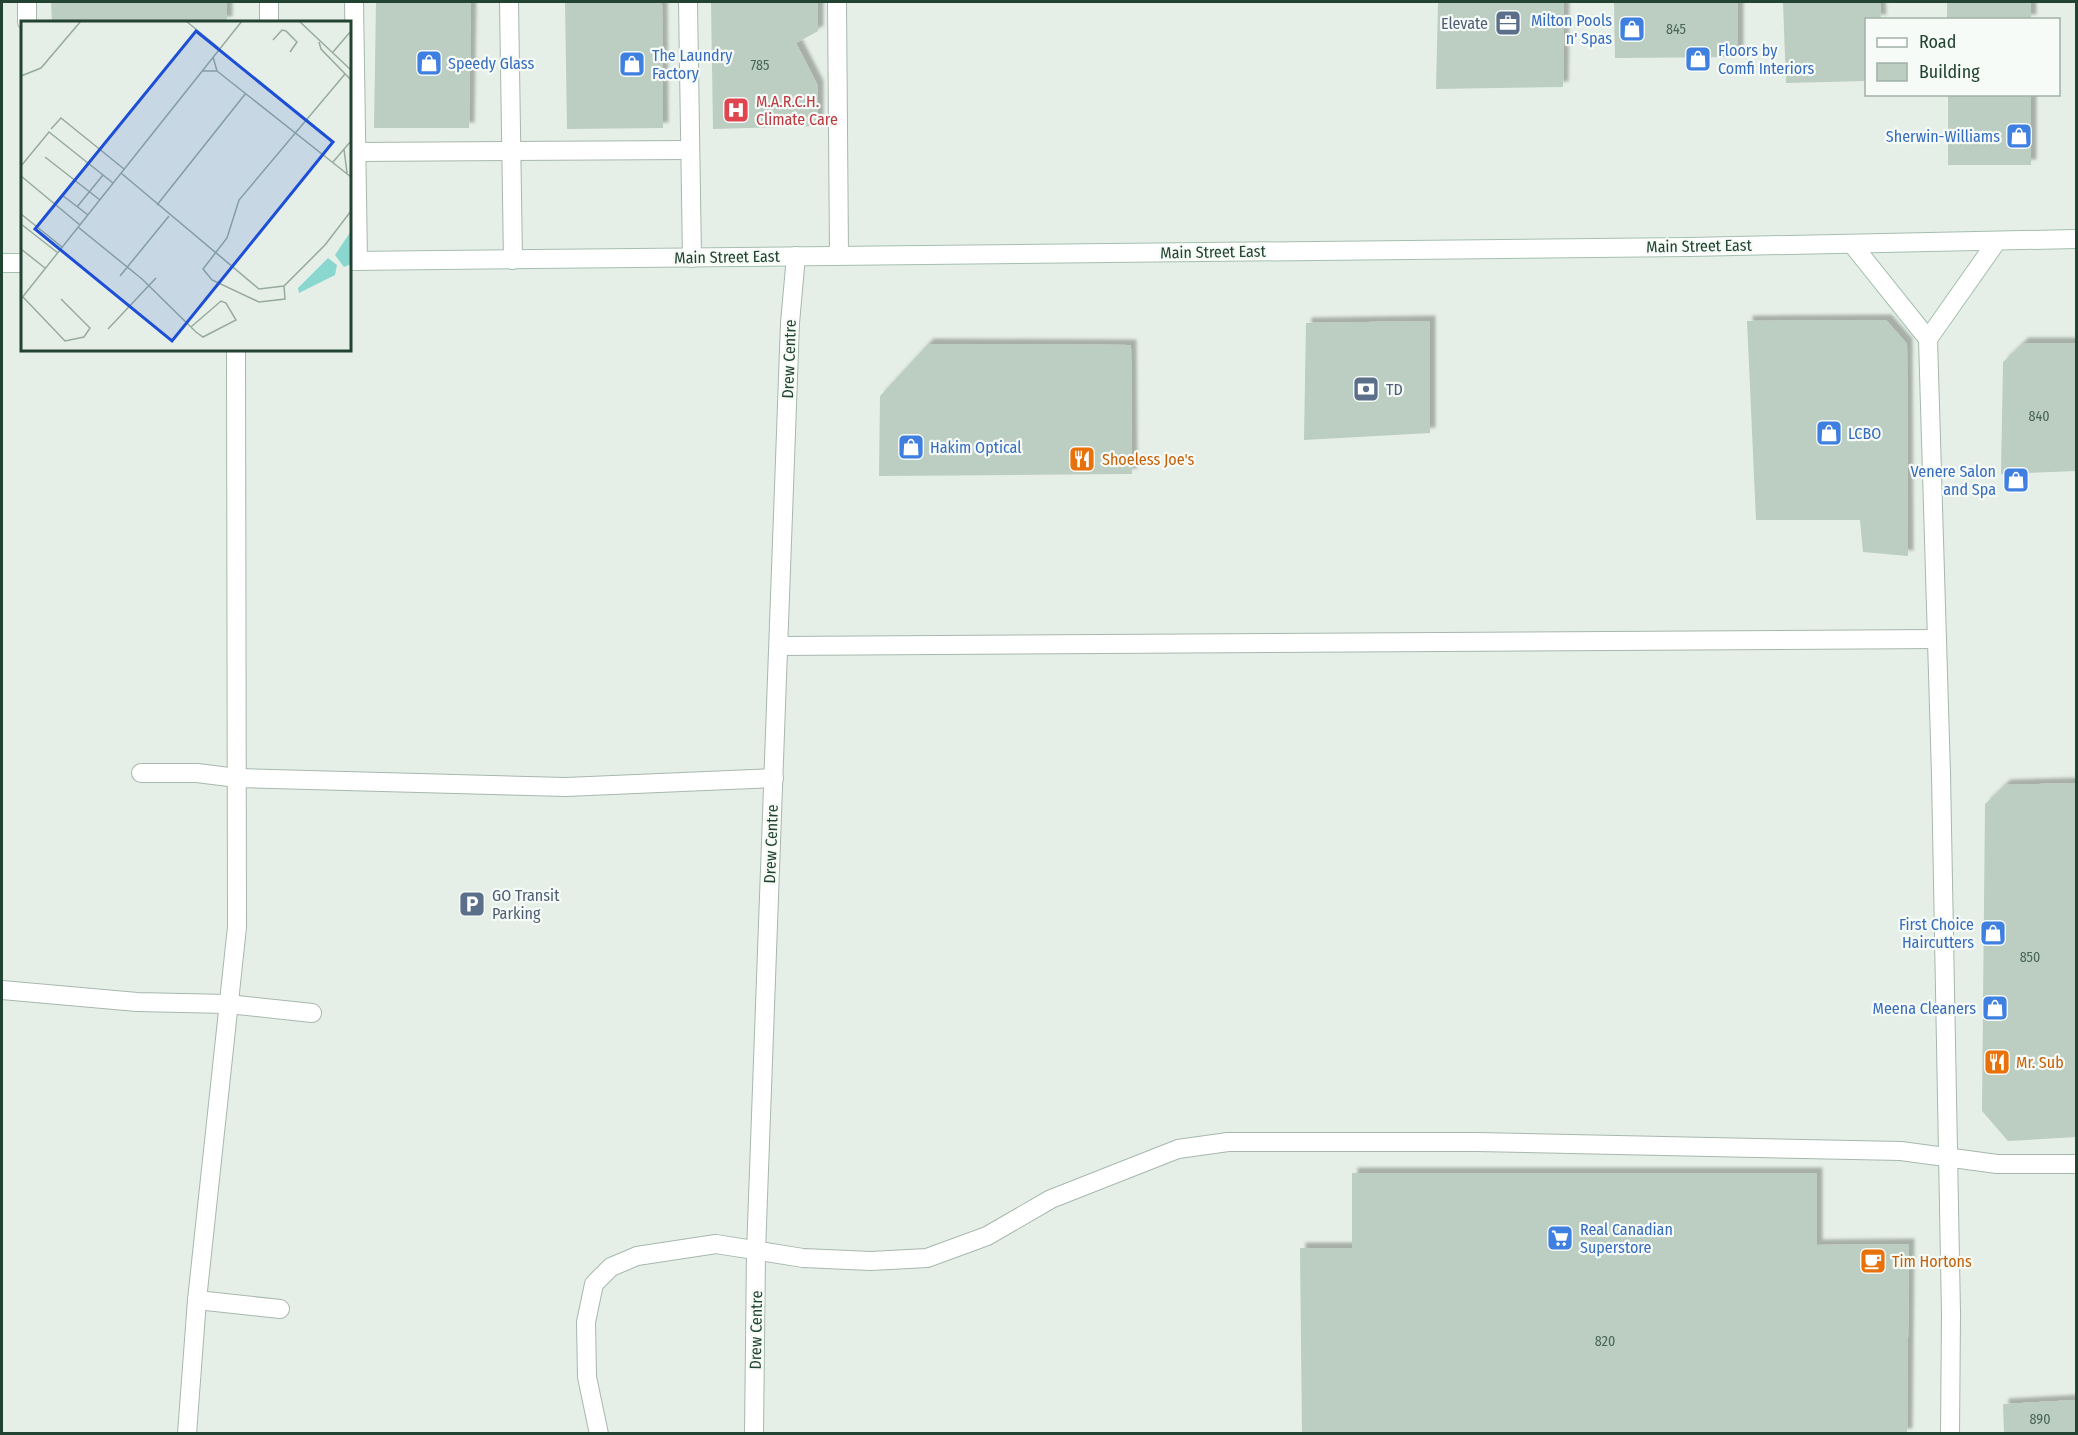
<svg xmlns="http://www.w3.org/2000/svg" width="2078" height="1435" font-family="'Fira Sans Condensed',sans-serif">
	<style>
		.building { fill: #bccdc2; filter: url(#shadow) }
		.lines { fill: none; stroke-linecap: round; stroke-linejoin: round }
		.service-casing { stroke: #a7b8ad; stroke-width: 20 }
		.minor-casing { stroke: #a7b8ad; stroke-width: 20 }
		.secondary-casing { stroke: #a5bfaf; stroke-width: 20 }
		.service { stroke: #fff; stroke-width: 18 }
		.minor { stroke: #fff; stroke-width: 18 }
		.secondary { stroke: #fff; stroke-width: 18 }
		.labels { text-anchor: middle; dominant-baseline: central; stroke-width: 4.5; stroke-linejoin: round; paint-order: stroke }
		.number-label { font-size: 14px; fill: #486655 }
		.shop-label { font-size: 16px; fill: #366cbe; stroke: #f6fbf7; text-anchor: start }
		.service-label { font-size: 16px; fill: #4e5e75; stroke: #f6fbf7; text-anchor: start }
		.health-label { font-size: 16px; fill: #be3a42; stroke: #f6fbf7; text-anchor: start }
		.street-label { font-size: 16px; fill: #224331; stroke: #f6fbf7 }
		.food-label { font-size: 16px; fill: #c56008; stroke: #f6fbf7; text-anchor: start }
		.inset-road { fill: none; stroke: #97aa9e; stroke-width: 1.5 }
		.view { fill: #1d4ed8; fill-opacity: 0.15; stroke: #1d4ed8; stroke-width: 3 }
		.inset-edge { fill: none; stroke: #224331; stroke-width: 3 }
	</style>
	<defs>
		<filter id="shadow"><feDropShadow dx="5.5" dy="-5.5" stdDeviation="1.5" flood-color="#0004"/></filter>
	</defs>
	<rect width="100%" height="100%" fill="#e5efe7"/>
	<g class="building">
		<path d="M51,2H227V22H52Z"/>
		<path d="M376,2H471L469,128H374Z"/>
		<path d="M565,2H662L663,128L567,129Z"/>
		<path d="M711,2H818V31L796,43L818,86V126L713,129Z"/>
		<path d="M1438,2H1564L1563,87L1436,89Z"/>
		<path d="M1614,2H1738V57L1615,58Z"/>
		<path d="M1783,2H1880L1881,20H1866V81L1786,83Z"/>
		<rect x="1947" y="2" width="84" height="18"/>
		<rect x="1948" y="94" width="83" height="71"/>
		<path d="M1886,320L1907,344L1908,556L1863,552L1860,520H1756L1747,321Z"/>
		<path d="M1430,321V433L1304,440L1306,323Z"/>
		<path d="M2023,343H2076V471L2001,474L2003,362Z"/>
		<path d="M928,344L1131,345L1132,474L879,476L880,396Z"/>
		<path d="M2076,783V1137L2008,1141L1982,1111L1985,804L2005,785Z"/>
		<path d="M1352,1173H1817V1245L1909,1244L1907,1434H1302L1300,1248H1352Z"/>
		<path d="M2076,1400V1434H2004L2003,1404Z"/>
	</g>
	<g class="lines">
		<defs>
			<g id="service">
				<path d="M269,2V22"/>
				<path d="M354,2L358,261"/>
				<path d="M509,2L513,260"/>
				<path d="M688,2L692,258"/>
				<path d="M837,2L839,255"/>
				<path d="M27,22V2"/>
				<path d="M356,152L690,150"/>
				<path d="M1928,339L1941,774L1951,1314L1950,1434"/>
				<path d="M779,646L1937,639"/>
				<path d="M141,773H197L237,778L566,787L774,778"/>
				<path d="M2,990L137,1002L228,1004L312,1013"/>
				<path d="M197,1300L280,1309"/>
				<path d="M187,1434L197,1300L237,927L236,350"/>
				<path d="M599,1434L587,1377L586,1322L594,1284L611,1267L637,1256L716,1244L803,1258L871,1261L927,1258L987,1236L1051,1199L1178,1149L1228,1142H1477L1901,1151L1997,1164H2076"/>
			</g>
			<path id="minor" d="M754,1434L756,1252L790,323L796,256"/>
			<g id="secondary">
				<path d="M1852,244L1928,339L1997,241"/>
				<path d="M350,261L1689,247L2076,239"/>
				<path d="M2,263H22"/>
			</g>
		</defs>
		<use href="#service" class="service-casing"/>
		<use href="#minor" class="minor-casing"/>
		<use href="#secondary" class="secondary-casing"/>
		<use href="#service" class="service"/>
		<use href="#minor" class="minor"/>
		<use href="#secondary" class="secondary"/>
	</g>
	<defs>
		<symbol id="office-square" viewBox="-11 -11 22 22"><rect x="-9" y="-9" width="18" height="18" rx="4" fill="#5c6f8a" stroke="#f6fbf7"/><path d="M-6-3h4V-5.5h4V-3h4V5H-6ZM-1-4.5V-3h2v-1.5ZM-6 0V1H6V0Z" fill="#fff"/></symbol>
		<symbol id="shop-square" viewBox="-11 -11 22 22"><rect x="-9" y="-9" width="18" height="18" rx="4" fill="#3f7fe0" stroke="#f6fbf7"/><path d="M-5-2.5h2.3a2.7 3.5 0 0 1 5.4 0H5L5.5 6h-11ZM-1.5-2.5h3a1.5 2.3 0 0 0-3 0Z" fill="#fff"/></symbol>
		<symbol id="hospital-square" viewBox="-11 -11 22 22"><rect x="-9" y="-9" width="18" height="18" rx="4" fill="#e0444e" stroke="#f6fbf7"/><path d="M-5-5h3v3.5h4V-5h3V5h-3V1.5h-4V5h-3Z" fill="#fff"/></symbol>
		<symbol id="bank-square" viewBox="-11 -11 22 22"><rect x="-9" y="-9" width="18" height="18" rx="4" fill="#5c6f8a" stroke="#f6fbf7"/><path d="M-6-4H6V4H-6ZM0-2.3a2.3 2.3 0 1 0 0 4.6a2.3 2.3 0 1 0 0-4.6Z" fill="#fff"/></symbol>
		<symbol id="restaurant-square" viewBox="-11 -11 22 22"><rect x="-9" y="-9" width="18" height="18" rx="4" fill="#e8710a" stroke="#f6fbf7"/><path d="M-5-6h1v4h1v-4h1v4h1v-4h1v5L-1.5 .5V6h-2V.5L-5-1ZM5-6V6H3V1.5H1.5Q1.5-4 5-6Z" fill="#fff"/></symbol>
		<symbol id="parking-square" viewBox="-11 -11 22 22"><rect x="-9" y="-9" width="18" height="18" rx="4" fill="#5c6f8a" stroke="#f6fbf7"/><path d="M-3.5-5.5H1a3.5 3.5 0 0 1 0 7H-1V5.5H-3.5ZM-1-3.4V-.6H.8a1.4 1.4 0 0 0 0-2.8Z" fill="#fff"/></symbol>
		<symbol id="supermarket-square" viewBox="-11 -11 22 22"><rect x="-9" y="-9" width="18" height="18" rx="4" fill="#3f7fe0" stroke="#f6fbf7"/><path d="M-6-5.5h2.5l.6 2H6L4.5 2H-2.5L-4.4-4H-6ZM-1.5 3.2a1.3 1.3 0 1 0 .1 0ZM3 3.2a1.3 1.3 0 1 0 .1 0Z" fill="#fff"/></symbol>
		<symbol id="cafe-square" viewBox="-11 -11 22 22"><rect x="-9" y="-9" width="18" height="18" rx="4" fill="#e8710a" stroke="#f6fbf7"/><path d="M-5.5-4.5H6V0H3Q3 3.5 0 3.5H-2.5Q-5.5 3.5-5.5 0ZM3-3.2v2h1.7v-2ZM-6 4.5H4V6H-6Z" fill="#fff"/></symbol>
	</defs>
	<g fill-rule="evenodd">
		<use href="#office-square" x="1493" y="8" width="30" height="30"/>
		<use href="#shop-square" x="1617" y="14" width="30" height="30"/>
		<use href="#shop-square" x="1683" y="44" width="30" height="30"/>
		<use href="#shop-square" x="414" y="48" width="30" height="30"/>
		<use href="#shop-square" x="617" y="49" width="30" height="30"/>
		<use href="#hospital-square" x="721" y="95" width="30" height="30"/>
		<use href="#shop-square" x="2004" y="121" width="30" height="30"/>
		<use href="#bank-square" x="1351" y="374" width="30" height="30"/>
		<use href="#shop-square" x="1814" y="418" width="30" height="30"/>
		<use href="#shop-square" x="896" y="432" width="30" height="30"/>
		<use href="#restaurant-square" x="1067" y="444" width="30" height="30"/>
		<use href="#shop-square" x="2001" y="465" width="30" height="30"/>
		<use href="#parking-square" x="457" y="889" width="30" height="30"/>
		<use href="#shop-square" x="1978" y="918" width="30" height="30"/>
		<use href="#shop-square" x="1980" y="993" width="30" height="30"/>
		<use href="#restaurant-square" x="1982" y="1047" width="30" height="30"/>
		<use href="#supermarket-square" x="1545" y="1223" width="30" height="30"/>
		<use href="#cafe-square" x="1858" y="1246" width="30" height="30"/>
	</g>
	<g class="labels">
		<g class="number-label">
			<text x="1676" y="29">845</text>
			<text x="760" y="65">785</text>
			<text x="2039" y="416">840</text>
			<text x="2030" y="957">850</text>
			<text x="1605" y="1341">820</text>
			<text x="2040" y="1419">890</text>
		</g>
		<g class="shop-label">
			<text x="1612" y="20" text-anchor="end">Milton Pools<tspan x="1612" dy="18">n' Spas</tspan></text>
			<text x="1718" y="50">Floors by<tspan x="1718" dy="18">Comfi Interiors</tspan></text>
			<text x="652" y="55">The Laundry<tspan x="652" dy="18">Factory</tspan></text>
			<text x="448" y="63">Speedy Glass</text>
			<text x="2000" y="136" text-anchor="end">Sherwin-Williams</text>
			<text x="1848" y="433">LCBO</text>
			<text x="930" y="447">Hakim Optical</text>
			<text x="1996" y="471" text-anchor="end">Venere Salon<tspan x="1996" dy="18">and Spa</tspan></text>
			<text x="1974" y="924" text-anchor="end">First Choice<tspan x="1974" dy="18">Haircutters</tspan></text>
			<text x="1976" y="1008" text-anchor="end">Meena Cleaners</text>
			<text x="1580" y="1229">Real Canadian<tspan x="1580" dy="18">Superstore</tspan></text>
		</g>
		<g class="service-label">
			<text x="1488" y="23" text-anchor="end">Elevate</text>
			<text x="1386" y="389">TD</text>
			<text x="492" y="895">GO Transit<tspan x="492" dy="18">Parking</tspan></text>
		</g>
		<g class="health-label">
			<text x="756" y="101">M.A.R.C.H.<tspan x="756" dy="18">Climate Care</tspan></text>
		</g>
		<g class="street-label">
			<text transform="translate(1699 246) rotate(-1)">Main Street East</text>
			<text transform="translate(1213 252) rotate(-1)">Main Street East</text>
			<text transform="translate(727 257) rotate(-1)">Main Street East</text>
			<text transform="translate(789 359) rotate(-88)">Drew Centre</text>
			<text transform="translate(771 844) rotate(-88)">Drew Centre</text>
			<text transform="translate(756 1330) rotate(-89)">Drew Centre</text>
		</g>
		<g class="food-label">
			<text x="1102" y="459">Shoeless Joe's</text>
			<text x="2016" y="1062">Mr. Sub</text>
			<text x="1892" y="1261">Tim Hortons</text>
		</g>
	</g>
	<g transform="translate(21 21)">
		<rect width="330" height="330" fill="#e5efe7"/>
		<path d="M330,210V243L323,246L314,234ZM307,237L316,244L314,254L278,272L277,267Z" fill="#89d7ce"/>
		<path class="inset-road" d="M165,0L198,27M278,0L330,49M252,19L261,9L265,10L276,21L269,31M298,21L300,28L330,59M312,31L330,10M181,50H196L192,36M196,50L330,156M0,55L20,47L60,0M30,108L40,97L103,148M323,128L326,152M24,136L79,179M312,141L330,120M0,145L28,111L92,162M100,152L238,268L263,265L304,224L330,190M0,155L59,204M34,182L41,174L67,194M136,184L225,72M56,186L82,154M0,193L41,226M0,203L37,232M57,206L121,258L175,311L182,316L215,299L205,282L200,280L170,306M0,228L24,247M99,255L148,195M263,265L264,278L238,281L191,259L182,248L206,217L218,179L324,53M2,276L44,320L63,316L69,307L40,278M0,278L221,0M87,308L135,257"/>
		<path class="view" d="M175,10L312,121L151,320L14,208Z"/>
		<rect width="330" height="330" class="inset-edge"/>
	</g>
	<rect width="2078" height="1435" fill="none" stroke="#224331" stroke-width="6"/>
	<rect x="1865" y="18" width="195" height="78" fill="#f6fbf7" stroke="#a1b1a8" stroke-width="1.5"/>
	<rect x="1877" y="38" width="30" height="9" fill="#ffffff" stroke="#a1b1a8" stroke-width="1.5"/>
	<text x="1919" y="48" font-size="18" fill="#224331">Road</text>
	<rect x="1877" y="63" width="30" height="18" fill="#bccdc2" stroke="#a1b1a8" stroke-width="1.5"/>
	<text x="1919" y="78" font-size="18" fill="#224331">Building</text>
</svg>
